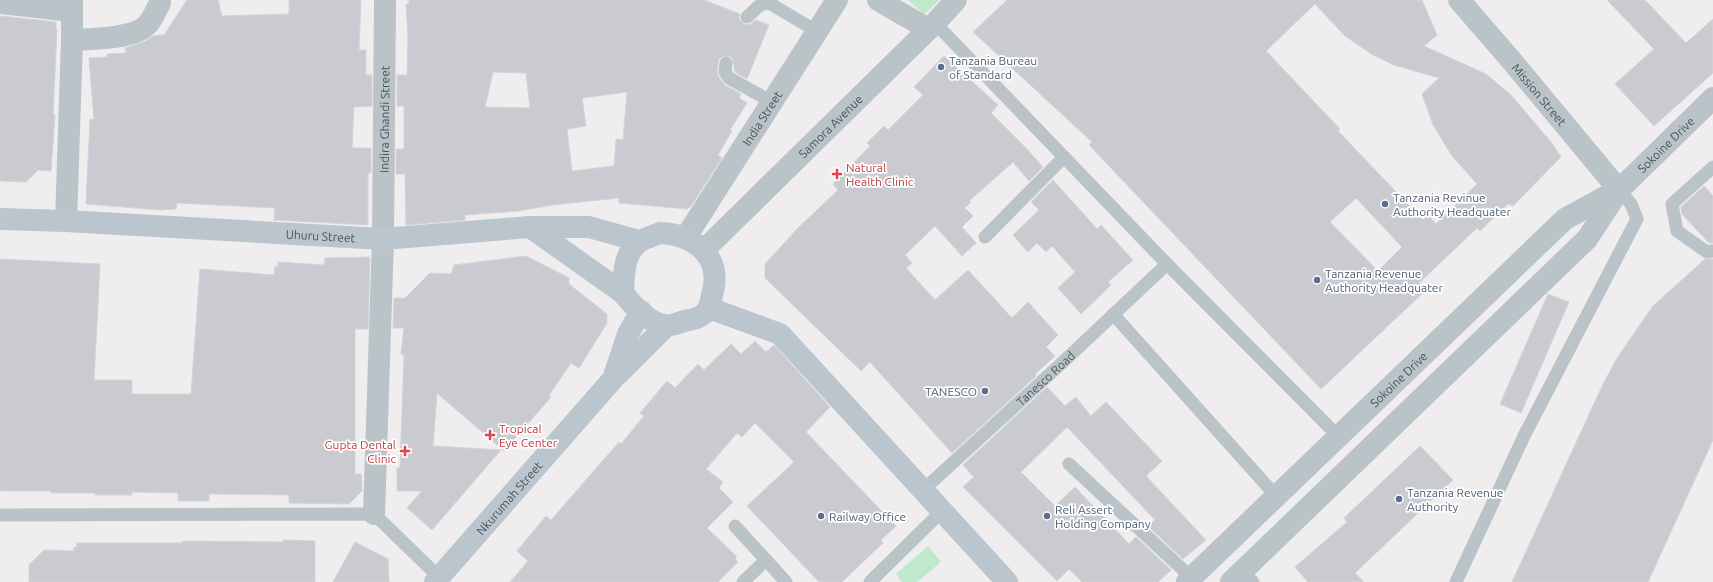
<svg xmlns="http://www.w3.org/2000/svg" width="1713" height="582" font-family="Ubuntu,sans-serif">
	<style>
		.green { fill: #c0e9cc }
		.building { fill: #c9cbd0; stroke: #d2d4d8; fill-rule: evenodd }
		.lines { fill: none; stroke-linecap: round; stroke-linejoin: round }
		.service { stroke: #bac3c8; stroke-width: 13 }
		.minor { stroke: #bac3c8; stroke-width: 22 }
		.tertiary { stroke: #bac3c8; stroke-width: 22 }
		.secondary { stroke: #bbc5cd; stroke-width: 22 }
		.service-dot { fill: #5c6f8a; stroke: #fff; stroke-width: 1.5 }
		.health-dot { fill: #e0444e; stroke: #fff; stroke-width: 1.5 }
		.labels { text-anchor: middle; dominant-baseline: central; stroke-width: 3.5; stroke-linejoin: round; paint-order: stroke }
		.service-label { font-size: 12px; fill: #4e5e75; stroke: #fff; text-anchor: start }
		.street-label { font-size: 12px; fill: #485258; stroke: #fff }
		.health-label { font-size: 12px; fill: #be3a42; stroke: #fff; text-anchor: start }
	</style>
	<rect width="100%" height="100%" fill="#f0edee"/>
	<g class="green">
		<path d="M908,0H939L924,15Z"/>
		<path d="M928,546L941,562L917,582H902L896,574Z"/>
	</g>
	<g class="building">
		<path d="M187,0H218L222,16L289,14V0H361L359,50H366V75H372V106L354,107L352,148H371V173H368V225L274,220L275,208L177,203L176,209L160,210L86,204L90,119L94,120L89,58L107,57V54L126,53L125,48L146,41L153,36L164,35Z"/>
		<path d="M409,0H704L740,14L739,19L744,24L749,25L756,20L769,25L747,79L735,72L733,60L730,56H723L719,59L717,71L718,76L725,85L741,94L739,98L747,103L730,130L732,131L718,155L722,158L691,206L687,209L619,203V198L552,205L519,211L465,215V220L406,225L405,174H396V149H404V106H397V75H407L408,38L406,4H409ZM493,72L526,73L530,108L485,107ZM627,92L623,140L616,139L614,166L572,171L567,129L586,126L582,98Z"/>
		<path d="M1007,0H1422L1437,35L1424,46L1486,74L1511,95L1551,142L1561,157L1513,206L1508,204L1480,231L1477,228L1419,283L1426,290L1321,389L1089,145L1092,142L973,32ZM1315,4L1345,36L1373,55L1394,65L1439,78L1422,94L1433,125L1452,156L1477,184L1436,224L1428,215L1423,220L1338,131L1340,129L1266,51ZM1356,198L1402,247L1378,271L1330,222Z"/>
		<path d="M1607,0H1645L1686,43L1713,19V73L1654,126L1615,84L1654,49Z"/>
		<path d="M0,16L56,22V30H57L53,115H55L51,171L38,170L26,182L0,181Z"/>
		<path d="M944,56L998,105L991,113L1025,147L1043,167L1029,181L1013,162L969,201L971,202L965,208L973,216L962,227L976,243L962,256L935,226L905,255L912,263L906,268L935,300L968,270L1012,318L1028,302L1058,335L1046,347L1055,356L1035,374L1036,376L952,453L870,362L861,371L765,278V264L797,229L838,190L833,184L870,146L867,143L884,126L888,130L923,95L914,87Z"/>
		<path d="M1053,180L1097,229L1101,225L1133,260L1108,282L1111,285L1081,314L1058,288L1075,272L1052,246L1046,252L1037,243L1028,252L1013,235L1039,210L1031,202Z"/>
		<path d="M1704,186L1713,196V243H1709L1682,214L1681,207Z"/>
		<path d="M526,256L569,278V284L607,314V323L579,368L571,363L549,395L551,397L504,451L437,393L433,446L501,450L432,530L407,508L422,491H397V468H400L404,355L401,354L404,328H393L394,298H405L430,273L451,274L454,265Z"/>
		<path d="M370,257L368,329H355V474H361L362,491L349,504L289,503V495L209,494V501H178V493L132,492V495H95V493H51V491H0V259L100,264L94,380H132V394H191L200,269L274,275L275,266L278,267V262L324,265L325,258Z"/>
		<path d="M1705,259H1713V440L1648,582H1512L1603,384L1619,355L1653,306Z"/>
		<path d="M1548,294L1569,302L1521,413L1500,404Z"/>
		<path d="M755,341L766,352L774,345L830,407L806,432L896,526L881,540L883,543L842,582H819L747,506L794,462L755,423L742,437L737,433L706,469L723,482L719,488L733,502L707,528L737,557L735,559L738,562L718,582H510L528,561L517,551L546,516L551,520L619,442L621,444L644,416L640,413L667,381L675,388L698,364L704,370L731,344L741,354Z"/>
		<path d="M1047,387L1065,406L1076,397L1091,416L1106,402L1162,461L1146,476L1206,540L1183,559L1148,526L1155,520L1067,427L1021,472L1055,506L1075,487L1129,544L1136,537L1171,570L1158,582H1082L1069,569L1057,581L963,487L974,477L963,465Z"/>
		<path d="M1420,446L1453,480L1355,573L1364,582H1308L1295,567L1347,522L1344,518Z"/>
		<path d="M283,540L315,541V582H29V565L44,550L74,551V547H77V543H182L183,541L283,542Z"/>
		<path d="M355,542L388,559L389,582H333Z"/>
	</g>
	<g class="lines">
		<g class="service">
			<path d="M747,17L760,5L769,3L818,32"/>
			<path d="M935,23L1167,264L1338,436"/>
			<path d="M726,63L725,72L729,78L772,102"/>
			<path d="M1713,167L1672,204L1677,231L1707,252L1713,251"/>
			<path d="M985,237L1064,157"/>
			<path d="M1113,314L1276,496"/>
			<path d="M1069,464L1192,578"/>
			<path id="s1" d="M922,491L1063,362L1167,264"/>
			<path d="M0,515L374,514L439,577"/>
			<path d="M735,526L786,582"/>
			<path d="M1242,571L1253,582"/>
			<path d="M743,582L766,560"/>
			<path d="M870,582L942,511"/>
			<path d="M1456,582L1524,436L1637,219L1631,204L1619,190"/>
		</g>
		<g class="minor">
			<path d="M878,0L928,29"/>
			<path id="s2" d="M1459,0L1511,60L1619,190"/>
			<path d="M0,3L72,11"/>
			<path d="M72,40C92,39 134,39 147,25C153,19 156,10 160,3"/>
			<path d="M66,221L72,40V0"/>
			<path id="s3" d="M686,237L837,0"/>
			<path id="s4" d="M374,514L383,239L385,0"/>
		</g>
		<g class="tertiary">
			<path id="s5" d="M704,250L935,23L956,0"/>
			<path id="s6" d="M1187,582L1565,219L1618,190"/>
			<path id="s7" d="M1231,582L1587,239L1619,190L1713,98"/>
		</g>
		<g class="secondary">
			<path id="s8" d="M0,219L66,221L383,239L530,227H589L639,241"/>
			<path d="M530,227L623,293"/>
			<path d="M660,233C692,234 722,255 713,291C711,297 711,304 708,309C702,318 695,319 684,321C679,323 672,326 666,325C651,325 631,304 623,293C624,275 623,254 639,242C644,238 653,236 660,233Z"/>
			<path d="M709,308L780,334L1007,582"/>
			<path d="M618,374L666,326"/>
			<path id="s9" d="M435,582L613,379L628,334L641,311"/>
		</g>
	</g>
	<g class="service-dot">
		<circle cx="941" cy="67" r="4"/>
		<circle cx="1385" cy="204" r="4"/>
		<circle cx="1317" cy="280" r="4"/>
		<circle cx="985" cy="391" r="4"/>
		<circle cx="1399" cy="499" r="4"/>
		<circle cx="821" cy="516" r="4"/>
		<circle cx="1047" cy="516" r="4"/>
	</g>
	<g class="health-dot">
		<path d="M835 168h4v4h4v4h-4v4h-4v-4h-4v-4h4z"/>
		<path d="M488 429h4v4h4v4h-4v4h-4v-4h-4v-4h4z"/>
		<path d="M403 445h4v4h4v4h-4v4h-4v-4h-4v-4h4z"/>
	</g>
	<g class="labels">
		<g class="service-label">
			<text x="949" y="60">Tanzania Bureau<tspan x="949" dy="14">of Standard</tspan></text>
			<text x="1393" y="197">Tanzania Revinue<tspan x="1393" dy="14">Authority Headquater</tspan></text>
			<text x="1325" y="273">Tanzania Revenue<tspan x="1325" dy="14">Authority Headquater</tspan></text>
			<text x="977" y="391" text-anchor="end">TANESCO</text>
			<text x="1407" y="492">Tanzania Revenue<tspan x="1407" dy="14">Authority</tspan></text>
			<text x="1055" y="509">Reli Assert<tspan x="1055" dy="14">Holding Company</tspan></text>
			<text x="829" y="516">Railway Office</text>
		</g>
		<g class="street-label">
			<text stroke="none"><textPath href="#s2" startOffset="124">Mission Street</textPath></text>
			<text stroke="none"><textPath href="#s3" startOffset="141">India Street</textPath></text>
			<text stroke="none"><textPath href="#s4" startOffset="395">Indira Ghandi Street</textPath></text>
			<text stroke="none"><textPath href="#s5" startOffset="177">Samora Avenue</textPath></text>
			<text stroke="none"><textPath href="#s7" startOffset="618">Sokoine Drive</textPath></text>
			<text stroke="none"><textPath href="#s8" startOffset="321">Uhuru Street</textPath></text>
			<text stroke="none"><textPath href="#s1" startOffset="167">Tanesco Road</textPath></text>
			<text stroke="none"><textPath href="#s6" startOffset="293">Sokoine Drive</textPath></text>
			<text stroke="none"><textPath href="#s9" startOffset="112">Nkurumah Street</textPath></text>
		</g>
		<g class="health-label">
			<text x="846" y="167">Natural<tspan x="846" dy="14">Health Clinic</tspan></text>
			<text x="499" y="428">Tropical<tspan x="499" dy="14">Eye Center</tspan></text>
			<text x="396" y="444" text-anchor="end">Gupta Dental<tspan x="396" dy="14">Clinic</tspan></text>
		</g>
	</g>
</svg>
